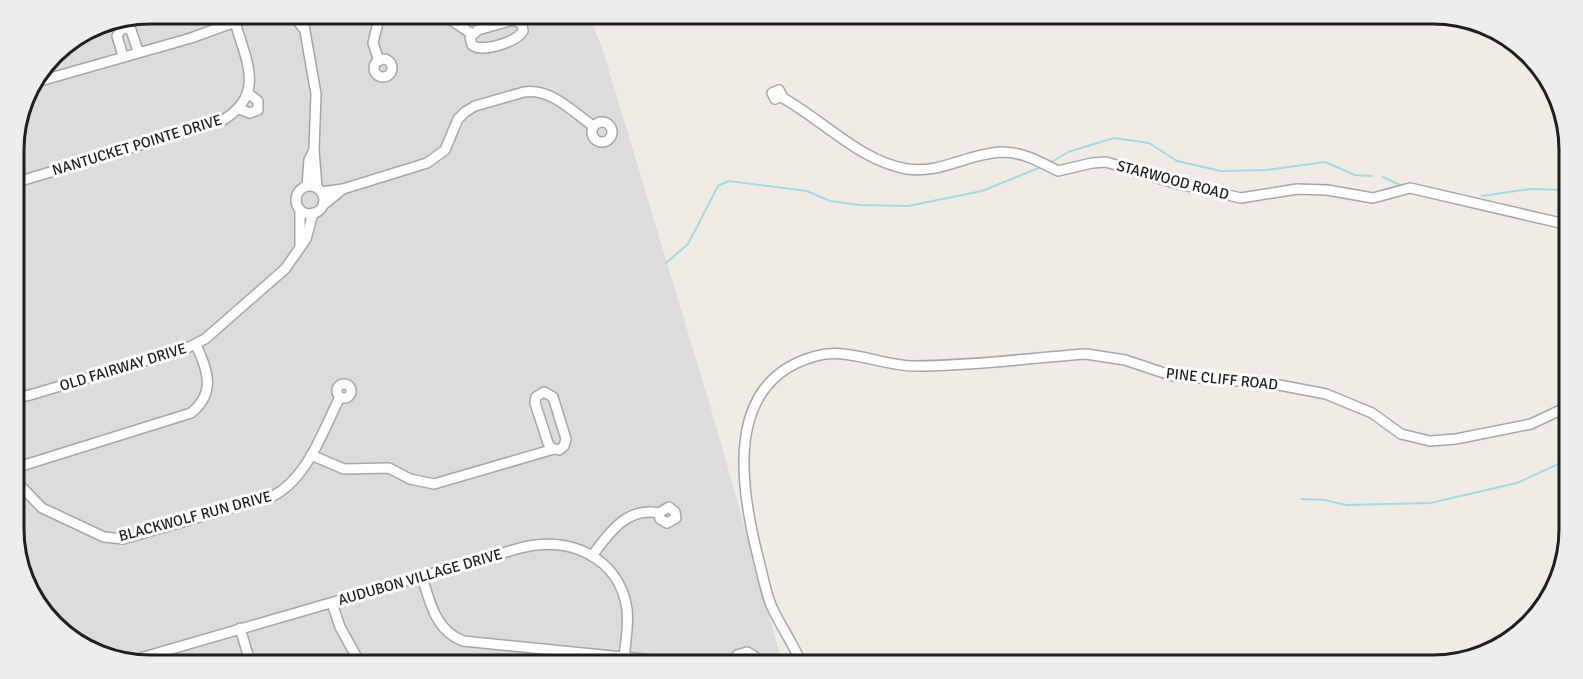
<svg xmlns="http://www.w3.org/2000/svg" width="1583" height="679" font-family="Signika,sans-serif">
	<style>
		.residential { fill: #dddcdc }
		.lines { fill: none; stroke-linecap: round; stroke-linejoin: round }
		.stream { stroke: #a2dae1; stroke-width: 2 }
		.minor-casing { stroke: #a6a6a6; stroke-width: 12 }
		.minor { stroke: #fff; stroke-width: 9 }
		.labels { text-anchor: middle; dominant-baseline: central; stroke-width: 6; stroke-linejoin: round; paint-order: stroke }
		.street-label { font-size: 15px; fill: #1f1f1f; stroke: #fff }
		.rim { fill: none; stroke: #1f1f1f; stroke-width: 3 }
	</style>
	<rect width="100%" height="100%" fill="#f1ebe5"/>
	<path class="residential" d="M150,14H589L604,54L717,429L783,665H150L98,655L42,612L15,547L14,141L28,89L60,48L98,24Z"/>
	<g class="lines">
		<g class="stream">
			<path d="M1050,163L1068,152L1114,138L1149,143L1177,161L1221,171L1267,170L1325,162L1355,175L1372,176"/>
			<path d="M1383,177L1402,186"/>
			<path d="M1482,196L1530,189L1568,190"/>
			<path d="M666,263L688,244L718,186L729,181L807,191L830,201L860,205L908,206L982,191L1041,167"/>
			<path d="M1302,499L1325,500L1346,505L1430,503L1517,483L1569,459"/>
		</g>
		<defs>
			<g id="minor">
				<path d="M293,14L302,27"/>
				<path d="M302,14L316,94L314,150L317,188"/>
				<path d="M442,14L472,34"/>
				<path d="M513,20L522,24L523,31C517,42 482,53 472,45L470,37L478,30Z"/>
				<path d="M123,56L117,36L123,27L131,30L138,51"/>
				<circle cx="383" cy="68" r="9"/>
				<path d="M379,61L373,43L380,14"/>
				<path d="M33,83L191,38L257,14"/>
				<path d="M782,96L775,99L772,93L779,90L783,98C824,121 860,161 907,169C941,174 969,153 1002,152C1023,152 1040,162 1058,171L1092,163L1106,162L1174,183L1241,198L1297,189L1327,190L1373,198L1410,188L1569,225"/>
				<path d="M239,109L250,113L258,110V101L249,94"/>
				<circle cx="602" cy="132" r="10"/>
				<path d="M14,183L223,120C266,94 246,61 235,22"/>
				<path d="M307,186L309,160L314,150"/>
				<circle cx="310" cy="200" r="14"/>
				<path d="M321,192L343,189L427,163L445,150L458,119L465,112L475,106L524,92C551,88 573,112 593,126"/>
				<path d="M323,205L343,189"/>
				<path d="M300,245V210"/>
				<circle cx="344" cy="391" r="7"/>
				<path d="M544,392L553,397L566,439L564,446L559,450L551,448L548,443L535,403L536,397Z"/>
				<path d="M14,398L30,395L185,349L205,339L285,269L306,239L313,213"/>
				<path d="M311,455L344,469L389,468L410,479L434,484L554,449"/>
				<path d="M15,468L191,413C216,393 208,370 196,345"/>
				<path d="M15,480L42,508L104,537L123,539L273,496C308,478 323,430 340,397"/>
				<path d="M592,556C608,534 627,506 659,513L660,519L667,523L676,518L675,512L669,507L659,513"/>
				<path d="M422,577C430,602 435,630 463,641L703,665"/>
				<path d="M332,603L340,627L361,665"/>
				<path d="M240,628L251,665"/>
				<path d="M130,661L520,548C567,535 619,556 627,609C629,627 625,647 623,665"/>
				<path d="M734,665L737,655L747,652L754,656V665"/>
				<path d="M802,665C794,644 780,626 771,605C765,590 762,572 758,557C740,486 723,381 816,356C848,347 882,366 915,366C972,366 1029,358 1086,354L1125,360L1173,376L1274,384L1326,394L1372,413L1401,434L1430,441L1456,439L1531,424L1569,406"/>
			</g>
		</defs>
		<use href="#minor" class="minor-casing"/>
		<use href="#minor" class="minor"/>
	</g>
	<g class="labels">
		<g class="street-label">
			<text transform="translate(137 145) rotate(-17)">NANTUCKET POINTE DRIVE</text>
			<text transform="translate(1173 180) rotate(15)">STARWOOD ROAD</text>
			<text transform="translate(123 367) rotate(-17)">OLD FAIRWAY DRIVE</text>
			<text transform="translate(1222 379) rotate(6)">PINE CLIFF ROAD</text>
			<text transform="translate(195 516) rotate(-15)">BLACKWOLF RUN DRIVE</text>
			<text transform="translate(420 577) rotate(-16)">AUDUBON VILLAGE DRIVE</text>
		</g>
	</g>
	<path d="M0 0H1583V679H0ZM150 24H1433A126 126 0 0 1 1559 150V529A126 126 0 0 1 1433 655H150A126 126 0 0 1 24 529V150A126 126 0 0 1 150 24Z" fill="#ededed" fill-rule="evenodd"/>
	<path class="rim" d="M150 24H1433A126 126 0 0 1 1559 150V529A126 126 0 0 1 1433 655H150A126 126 0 0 1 24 529V150A126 126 0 0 1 150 24Z"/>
</svg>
